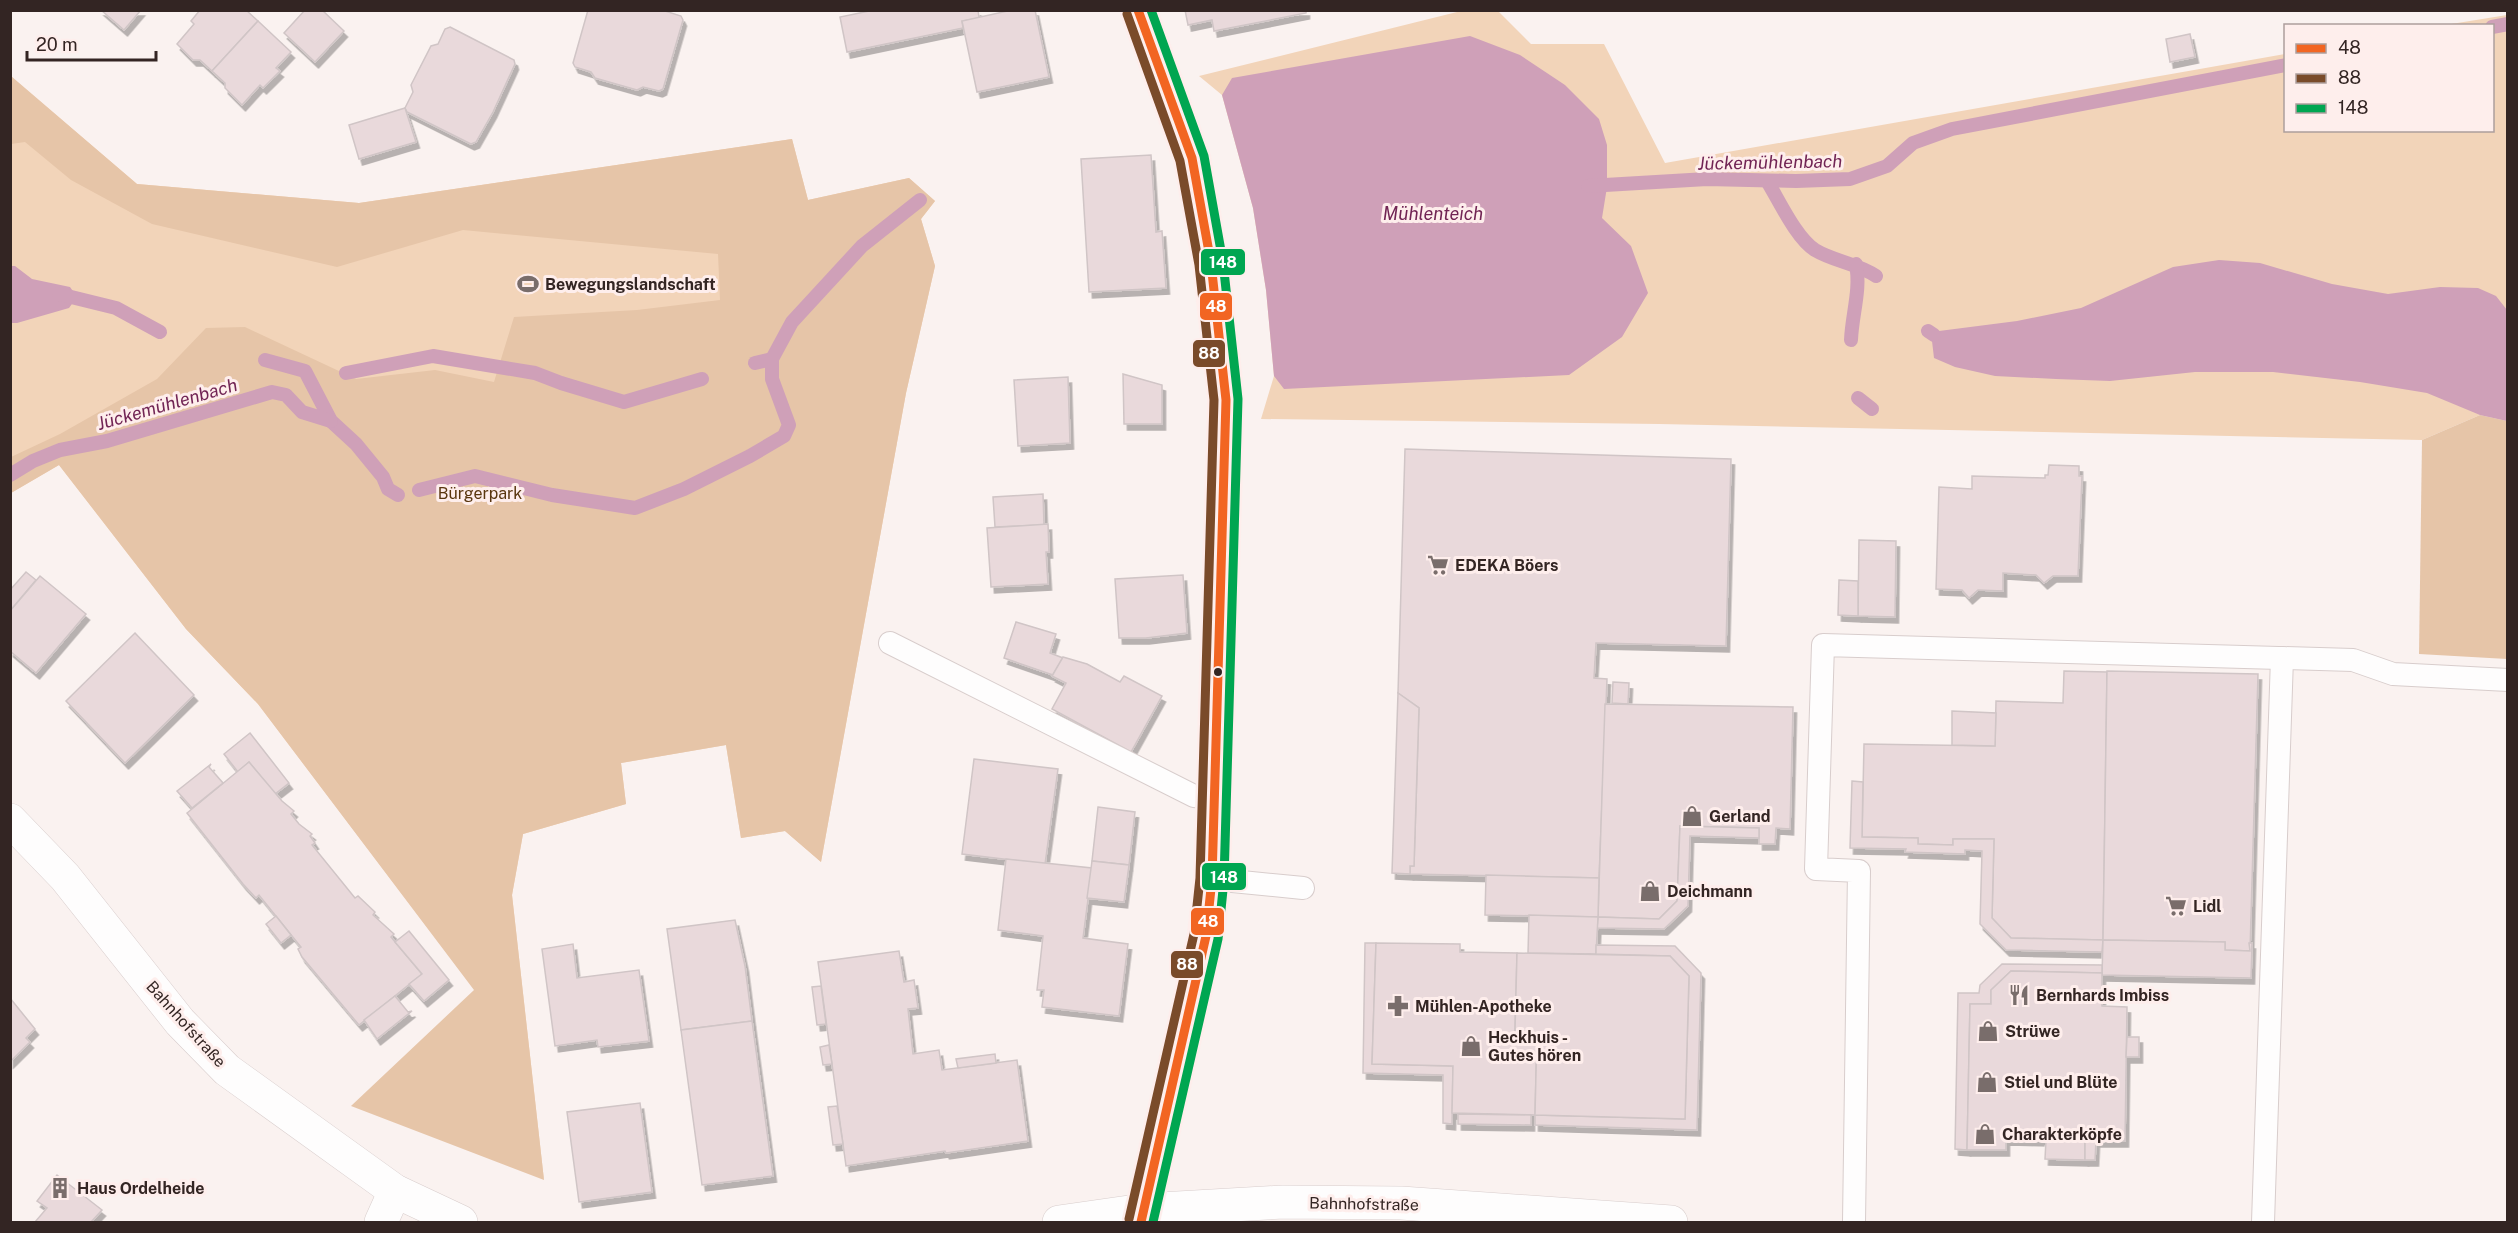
<svg xmlns="http://www.w3.org/2000/svg" width="2518" height="1233" font-family="'Public Sans',sans-serif">
	<style>
		.green { fill: #f2d4b9 }
		.forest { fill: #e6c5a8 }
		.water { fill: #cfa0b8 }
		.lines { fill: none; stroke-linecap: round; stroke-linejoin: round }
		.stream { stroke: #cfa0b8; stroke-width: 14 }
		.building { fill: #e9d9db; stroke: #d0c5c6; stroke-width: 1.5; filter: url(#shadow) }
		.service-casing { stroke: #d8cdcc; stroke-width: 24 }
		.minor-casing { stroke: #d8cdcc; stroke-width: 34 }
		.tertiary-casing { stroke: #d8cdcc; stroke-width: 34 }
		.service { stroke: #fefdfd; stroke-width: 22 }
		.minor { stroke: #fefdfd; stroke-width: 33 }
		.tertiary { stroke: #fefdfd; stroke-width: 33 }
		.bus-1-casing { stroke: #feeeec; stroke-width: 14 }
		.bus-2-casing { stroke: #feeeec; stroke-width: 14 }
		.bus-3-casing { stroke: #feeeec; stroke-width: 14 }
		.bus-1 { stroke: #f26522; stroke-width: 9 }
		.bus-2 { stroke: #7a4b2a; stroke-width: 9 }
		.bus-3 { stroke: #00a651; stroke-width: 9 }
		.bus-dot { fill: #332523; stroke: #feeeec; stroke-width: 2 }
		.labels { text-anchor: middle; dominant-baseline: central; stroke-width: 6; stroke-linejoin: round; paint-order: stroke }
		.poi-label { font-size: 16px; font-weight: bold; fill: #332523; stroke: #feeeec; text-anchor: start }
		.park-label { font-size: 16px; fill: #59360e; stroke: #feeeec }
		.street-label { font-size: 16px; fill: #332523; stroke: #feeeec }
		.water-label { font-size: 18px; font-style: italic; fill: #712454; stroke: #feeeec }
		.line-badge { stroke: #feeeec; stroke-width: 2 }
		.badge-label { font-size: 16px; text-anchor: middle; font-weight: bold; fill: #fff }
	</style>
	<defs>
		<filter id="shadow"><feDropShadow dx="3.5" dy="6" stdDeviation="0" flood-color="#0004"/></filter>
	</defs>
	<rect width="100%" height="100%" fill="#faf2f0"/>
	<g class="green">
		<path d="M1497,10L1531,44H1604L1665,163L2285,54L2286,130H2492V26L2445,25L2507,15V421L2480,415L2422,440L1659,424L1261,419L1274,376L1266,290L1253,208L1222,95L1199,76L1461,11Z"/>
		<path d="M10,76L137,184L359,203L792,139L808,200L909,178L935,201L921,219L935,266L906,393L821,862L785,831L741,838L726,745L621,763L626,804L523,834L512,895L544,1180L474,989L258,704L186,629L59,465L11,493Z"/>
	</g>
	<g class="forest">
		<path d="M11,76L137,184L359,203L792,139L808,200L909,178L935,201L921,219L935,266L906,393L821,862L785,831L741,838L726,745L621,763L626,804L523,834L512,895L544,1180L351,1106L474,990L258,704L186,629L59,465L11,493V457L60,434L157,379L206,328L245,327L356,379L435,370L494,382L514,317L637,310L720,300L718,254L463,230L337,267L152,224L71,180L25,142L11,144Z"/>
		<path d="M2480,415L2507,421V659L2419,654L2422,440Z"/>
	</g>
	<g class="water">
		<path d="M1470,36L1520,55L1565,85L1599,119L1607,145V187L1602,218L1631,246L1648,293L1622,337L1569,375L1284,389L1274,376L1266,290L1253,208L1222,95L1232,78Z"/>
		<path d="M2219,260L2260,263L2332,284L2388,294L2440,287L2478,288L2496,296L2507,310V421L2480,415L2427,393L2360,382L2273,372H2195L2110,381L2056,379L1995,376L1955,367L1934,358L1932,341L1939,331L2017,321L2081,308L2173,267Z"/>
		<path d="M11,266H15L32,279L70,287L77,297L69,308L17,323H11Z"/>
	</g>
	<g class="lines">
		<g class="stream">
			<path d="M2492,27L2508,24"/>
			<path d="M1767,181C1779,200 1796,238 1815,250C1835,262 1857,263 1876,276"/>
			<path d="M1588,186L1707,179L1796,181L1850,179L1887,166L1913,143L1952,129L2286,65"/>
			<path d="M59,294L116,308L160,332"/>
			<path d="M1928,331L1934,335"/>
			<path d="M1851,340C1852,314 1861,290 1856,264"/>
			<path d="M265,360L305,371L331,421L356,444L383,477L388,489L398,495"/>
			<path d="M755,363L772,359"/>
			<path d="M346,373L433,356L535,373L561,383L624,402L702,379"/>
			<path d="M1858,398L1872,409"/>
			<path d="M10,475L33,461L60,450L107,441L272,392L286,395L302,412L331,421"/>
			<path d="M419,490L475,476L552,495L635,508L684,489L750,456L784,436L789,425L772,379V359L792,322L862,246L920,200"/>
		</g>
	</g>
	<g class="building">
		<path d="M101,10H141L124,30Z"/>
		<path d="M200,10H246L258,21L212,71L200,60H193L177,44L194,24L191,21Z"/>
		<path d="M305,10H322L344,31L315,62L284,33Z"/>
		<path d="M588,10H662L681,16L683,20L663,89L659,91L643,87L637,90L595,78L591,72L575,67L573,63Z"/>
		<path d="M874,10H978L979,18L962,21L963,28L847,52L840,17Z"/>
		<path d="M1012,10H1035L1049,77L977,92L962,21Z"/>
		<path d="M1185,10H1306V13L1214,31L1212,20L1188,25Z"/>
		<path d="M258,21L291,52L276,68L280,71L263,88L260,85L242,105L225,88V83L212,71Z"/>
		<path d="M450,27L514,60L515,64L493,112L476,142L471,144L407,112L405,108L413,92L411,85L431,46L438,44L445,29Z"/>
		<path d="M2190,34L2195,57L2170,62L2166,39Z"/>
		<path d="M405,108L416,142L359,159L349,125Z"/>
		<path d="M1151,155L1156,232L1162,231L1166,288L1089,292L1081,159Z"/>
		<path d="M1123,374L1162,385V424H1124Z"/>
		<path d="M1068,377L1070,443L1018,446L1014,380Z"/>
		<path d="M1405,449L1731,459L1726,646L1596,643L1594,678L1607,679L1599,878L1410,874V866H1414L1419,708L1398,693Z"/>
		<path d="M2049,465L2079,466V476H2082L2078,576H2053L2044,583L2036,575L2003,573V591L1978,590L1969,598L1962,590L1936,589L1939,487L1972,489V476L2045,478V475H2048Z"/>
		<path d="M1043,494L1044,525L995,527L993,497Z"/>
		<path d="M1048,524L1049,552H1046L1048,584L991,587L987,528Z"/>
		<path d="M1859,540L1896,541L1895,617L1858,616Z"/>
		<path d="M26,572L36,580L10,611V590Z"/>
		<path d="M1183,575L1187,633L1146,638H1119L1115,579Z"/>
		<path d="M40,576L86,614L36,673L10,651V611Z"/>
		<path d="M1839,580L1858,581V616L1838,615Z"/>
		<path d="M1016,622L1056,634L1050,653L1063,658L1053,675L1004,658Z"/>
		<path d="M135,633L194,695L125,763L66,701Z"/>
		<path d="M1063,657L1087,664L1120,682L1124,676L1162,696L1131,752L1052,709L1066,683L1052,676Z"/>
		<path d="M2064,671L2107,672L2103,940L2011,938L1992,918L1994,839H1953V845L1918,844V838L1862,837L1864,744L1995,746L1996,701L2063,703Z"/>
		<path d="M2107,671L2258,674L2250,951L2225,950V942L2103,940Z"/>
		<path d="M1613,682L1629,683L1628,704L1612,703Z"/>
		<path d="M1398,693L1419,708L1414,866H1410V874L1392,873Z"/>
		<path d="M1605,704L1793,707L1790,829L1776,828L1775,844H1759V828L1680,826L1677,901L1659,919L1598,917Z"/>
		<path d="M1952,711L1996,713L1995,746L1952,745Z"/>
		<path d="M250,733L289,783L275,794L249,762L238,772L224,754Z"/>
		<path d="M974,759L1058,769L1045,864L962,854Z"/>
		<path d="M249,762L282,801L294,811L291,814L299,824L312,834L310,836L315,843L312,845L355,898L358,896L375,912L373,915L394,934L391,937L422,974L359,1025L302,957L298,949L301,947L259,895L256,898L243,884L187,813Z"/>
		<path d="M211,764L209,767L223,783L192,808L177,791Z"/>
		<path d="M1852,781L1863,782L1862,837L1918,838V844L1953,845V839H1994L1992,918L2011,938L2103,940L2102,952L2006,950L1980,924L1982,851L1965,850V854L1905,852L1906,849L1850,848Z"/>
		<path d="M1098,807L1135,812L1129,865L1092,861Z"/>
		<path d="M1680,826L1759,828V838L1690,836L1688,906L1664,929L1597,928L1598,917L1659,919L1677,901Z"/>
		<path d="M1006,859L1092,868L1083,938L1128,944L1119,1016L1042,1007L1044,990H1037L1043,936L998,930Z"/>
		<path d="M1092,861L1129,865L1124,902L1087,898Z"/>
		<path d="M1486,875L1599,878L1598,917L1485,915Z"/>
		<path d="M1529,915L1598,917L1596,954L1528,953Z"/>
		<path d="M276,916L291,935L281,943L266,924Z"/>
		<path d="M735,920L745,966L752,1021L681,1030L667,929Z"/>
		<path d="M409,931L449,980L424,1001L409,984L422,974L395,942Z"/>
		<path d="M2103,940L2225,942V950L2250,951L2249,943H2252L2251,978L2102,975Z"/>
		<path d="M1365,943H1376L1372,1064L1453,1066L1452,1124L1443,1123V1075L1363,1073Z"/>
		<path d="M1376,943L1460,944V952L1517,953L1515,1031L1537,1032L1535,1115L1452,1113L1453,1066L1372,1064Z"/>
		<path d="M573,944L577,978L639,970L649,1041L598,1047L597,1040L555,1046L542,949Z"/>
		<path d="M1596,945L1675,946L1701,973L1697,1130L1535,1125V1115L1685,1119L1689,976L1670,956L1596,954Z"/>
		<path d="M899,951L904,982L914,980L918,1008L908,1009L913,1054L939,1050L942,1070L1017,1060L1028,1141L946,1153L945,1151L846,1166L818,962Z"/>
		<path d="M1517,953L1670,956L1689,976L1685,1119L1535,1115L1537,1032L1515,1031Z"/>
		<path d="M2002,964L2102,965V973L2011,971L1991,990V1004H1970L1967,1150L1955,1149L1958,993H1979L1980,985Z"/>
		<path d="M2011,971L2102,973V1006L2127,1007L2125,1141H2085V1160L2045,1159L2046,1140L2006,1139V1150H1967L1970,1004H1991V990Z"/>
		<path d="M821,986L826,1024L817,1025L812,987Z"/>
		<path d="M395,996L408,1012L412,1011L377,1039L364,1020Z"/>
		<path d="M10,998L35,1029L26,1038L30,1042L10,1062Z"/>
		<path d="M752,1021L773,1176L702,1185L681,1030Z"/>
		<path d="M2127,1037H2139V1057H2126Z"/>
		<path d="M829,1045L832,1064L823,1065L820,1047Z"/>
		<path d="M995,1054L996,1063L958,1068L956,1059Z"/>
		<path d="M640,1103L652,1192L579,1202L567,1112Z"/>
		<path d="M837,1106L843,1144L833,1145L828,1107Z"/>
		<path d="M1458,1114L1531,1115V1125L1458,1124Z"/>
		<path d="M2085,1141H2096L2095,1160H2085Z"/>
		<path d="M57,1175L102,1210L91,1222H35L47,1208L37,1201Z"/>
	</g>
	<g class="lines">
		<defs>
			<g id="service">
				<path d="M890,643L1194,796L1215,798"/>
				<path d="M1212,879L1303,888"/>
				<path d="M1854,1222L1859,871L1816,869L1823,645L2353,660L2393,674L2508,680"/>
				<path d="M2263,1222L2282,658"/>
			</g>
			<g id="minor">
				<path d="M1138,10L1192,158L1211,263L1226,400L1212,879L1206,936L1141,1222"/>
				<path d="M381,1222L395,1191"/>
			</g>
			<g id="tertiary">
				<path d="M10,820L65,877L180,1022L227,1070L395,1191L461,1222"/>
				<path d="M1059,1222L1143,1210L1283,1202L1401,1203L1671,1222"/>
			</g>
		</defs>
		<use href="#service" class="service-casing"/>
		<use href="#minor" class="minor-casing"/>
		<use href="#tertiary" class="tertiary-casing"/>
		<use href="#service" class="service"/>
		<use href="#minor" class="minor"/>
		<use href="#tertiary" class="tertiary"/>
		<defs>
			<path id="bus-1" d="M1138,10L1192,158L1211,263L1226,400L1212,879L1206,936L1141,1222"/>
			<path id="bus-2" d="M1127,14L1180,161L1199,265L1214,400L1200,878L1194,934L1129,1219"/>
			<path id="bus-3" d="M1151,10L1204,156L1223,262L1238,399L1224,880L1218,939L1153,1222"/>
		</defs>
		<use href="#bus-1" class="bus-1-casing"/>
		<use href="#bus-2" class="bus-2-casing"/>
		<use href="#bus-3" class="bus-3-casing"/>
		<use href="#bus-1" class="bus-1"/>
		<use href="#bus-2" class="bus-2"/>
		<use href="#bus-3" class="bus-3"/>
	</g>
	<defs>
		<symbol id="stadium-bare" viewBox="-9 -9 18 18"><path d="M0-5a6.5 5 0 1 0 0 10a6.5 5 0 1 0 0-10ZM-3.5-1.8h7v3.6h-7Z" fill="#796d6b" stroke="#feeeec" stroke-width="2.5" paint-order="stroke"/></symbol>
		<symbol id="supermarket-bare" viewBox="-9 -9 18 18"><path d="M-6-5.5h2.5l.6 2H6L4.5 2H-2.5L-4.4-4H-6ZM-1.5 3.2a1.3 1.3 0 1 0 .1 0ZM3 3.2a1.3 1.3 0 1 0 .1 0Z" fill="#796d6b" stroke="#feeeec" stroke-width="2.5" paint-order="stroke"/></symbol>
		<symbol id="shop-bare" viewBox="-9 -9 18 18"><path d="M-5-2.5h2.3a2.7 3.5 0 0 1 5.4 0H5L5.5 6h-11ZM-1.5-2.5h3a1.5 2.3 0 0 0-3 0Z" fill="#796d6b" stroke="#feeeec" stroke-width="2.5" paint-order="stroke"/></symbol>
		<symbol id="restaurant-bare" viewBox="-9 -9 18 18"><path d="M-5-6h1v4h1v-4h1v4h1v-4h1v5L-1.5 .5V6h-2V.5L-5-1ZM5-6V6H3V1.5H1.5Q1.5-4 5-6Z" fill="#796d6b" stroke="#feeeec" stroke-width="2.5" paint-order="stroke"/></symbol>
		<symbol id="pharmacy-bare" viewBox="-9 -9 18 18"><path d="M-2-6h4v4h4v4h-4v4h-4v-4h-4v-4h4Z" fill="#796d6b" stroke="#feeeec" stroke-width="2.5" paint-order="stroke"/></symbol>
		<symbol id="building-bare" viewBox="-9 -9 18 18"><path d="M-4-6H4V6H1V3H-1V6H-4ZM-2.5-4.3h1.7v1.8h-1.7ZM.8-4.3h1.7v1.8H.8ZM-2.5-1h1.7V.8h-1.7ZM.8-1h1.7V.8H.8Z" fill="#796d6b" stroke="#feeeec" stroke-width="2.5" paint-order="stroke"/></symbol>
	</defs>
	<g fill-rule="evenodd">
		<use href="#stadium-bare" x="513" y="269" width="30" height="30"/>
		<use href="#supermarket-bare" x="1423" y="550" width="30" height="30"/>
		<use href="#shop-bare" x="1677" y="801" width="30" height="30"/>
		<use href="#shop-bare" x="1635" y="876" width="30" height="30"/>
		<use href="#supermarket-bare" x="2161" y="891" width="30" height="30"/>
		<use href="#restaurant-bare" x="2004" y="980" width="30" height="30"/>
		<use href="#pharmacy-bare" x="1383" y="991" width="30" height="30"/>
		<use href="#shop-bare" x="1973" y="1016" width="30" height="30"/>
		<use href="#shop-bare" x="1456" y="1031" width="30" height="30"/>
		<use href="#shop-bare" x="1972" y="1067" width="30" height="30"/>
		<use href="#shop-bare" x="1970" y="1119" width="30" height="30"/>
		<use href="#building-bare" x="45" y="1173" width="30" height="30"/>
	</g>
	<circle class="bus-dot" cx="1218" cy="672" r="5"/>
	<g class="labels">
		<g class="poi-label">
			<text x="545" y="284">Bewegungslandschaft</text>
			<text x="1455" y="565">EDEKA Böers</text>
			<text x="1709" y="816">Gerland</text>
			<text x="1667" y="891">Deichmann</text>
			<text x="2193" y="906">Lidl</text>
			<text x="2036" y="995">Bernhards Imbiss</text>
			<text x="1415" y="1006">Mühlen-Apotheke</text>
			<text x="2005" y="1031">Strüwe</text>
			<text x="1488" y="1037">Heckhuis -<tspan x="1488" dy="18">Gutes hören</tspan></text>
			<text x="2004" y="1082">Stiel und Blüte</text>
			<text x="2002" y="1134">Charakterköpfe</text>
			<text x="77" y="1188">Haus Ordelheide</text>
		</g>
		<g class="park-label">
			<text x="480" y="493">Bürgerpark</text>
		</g>
		<g class="street-label">
			<text transform="translate(186 1024) rotate(48)">Bahnhofstraße</text>
			<text transform="translate(1364 1204) rotate(1)">Bahnhofstraße</text>
		</g>
		<g class="water-label">
			<text transform="translate(1770 162) rotate(-1)">Jückemühlenbach</text>
			<text x="1433" y="213">Mühlenteich</text>
			<text transform="translate(167 404) rotate(-16)">Jückemühlenbach</text>
		</g>
	</g>
	<g class="line-badge">
		<rect x="1200" y="248" width="46" height="28" rx="6" fill="#00a651"/>
		<rect x="1199" y="292" width="34" height="29" rx="6" fill="#f26522"/>
		<rect x="1192" y="339" width="34" height="29" rx="6" fill="#7a4b2a"/>
		<rect x="1201" y="862" width="46" height="29" rx="6" fill="#00a651"/>
		<rect x="1190" y="907" width="35" height="29" rx="6" fill="#f26522"/>
		<rect x="1170" y="950" width="34" height="29" rx="6" fill="#7a4b2a"/>
	</g>
	<g class="badge-label">
		<text x="1223" y="268">148</text>
		<text x="1216" y="312">48</text>
		<text x="1209" y="359">88</text>
		<text x="1224" y="883">148</text>
		<text x="1208" y="927">48</text>
		<text x="1187" y="970">88</text>
	</g>
	<rect width="2518" height="1233" fill="none" stroke="#332523" stroke-width="24"/>
	<rect x="2284" y="24" width="210" height="108" fill="#feeeec" stroke="#ad9e9c" stroke-width="1.5"/>
	<rect x="2296" y="44" width="30" height="9" fill="#f26522" stroke="#ad9e9c" stroke-width="1.5"/>
	<text x="2338" y="54" font-size="18" fill="#332523">48</text>
	<rect x="2296" y="74" width="30" height="9" fill="#7a4b2a" stroke="#ad9e9c" stroke-width="1.5"/>
	<text x="2338" y="84" font-size="18" fill="#332523">88</text>
	<rect x="2296" y="104" width="30" height="9" fill="#00a651" stroke="#ad9e9c" stroke-width="1.5"/>
	<text x="2338" y="114" font-size="18" fill="#332523">148</text>
	<path d="M27 51v9h129v-9" fill="none" stroke="#332523" stroke-width="3"/>
	<text x="36" y="51" font-size="18" fill="#332523" stroke="#feeeec" stroke-width="4.5" paint-order="stroke">20 m</text>
</svg>
